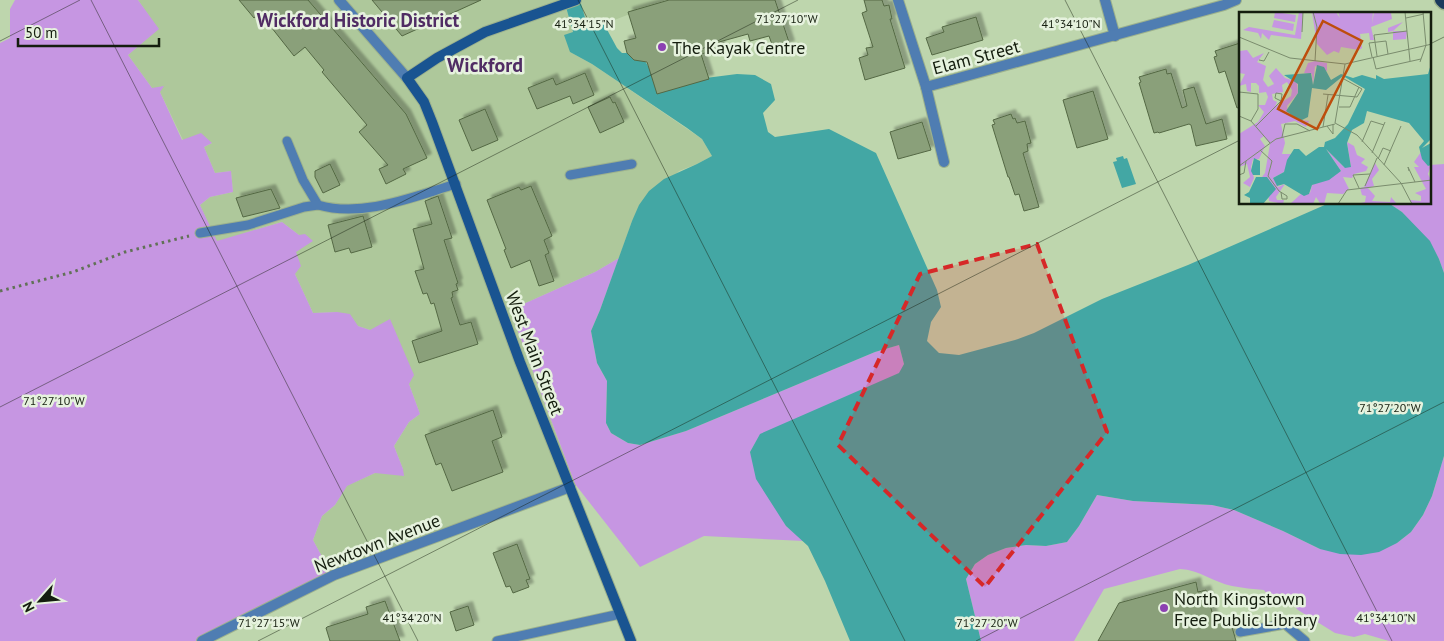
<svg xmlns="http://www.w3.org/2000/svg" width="1444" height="641" font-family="'PT Sans',sans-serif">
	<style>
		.built { fill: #aec89b }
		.green { fill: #c696e2 }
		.water { fill: #43a7a4 }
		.building { fill: #8aa07a; stroke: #546844; filter: url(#shadow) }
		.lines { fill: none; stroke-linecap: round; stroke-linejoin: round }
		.service-casing { stroke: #9cb18d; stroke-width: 11 }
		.minor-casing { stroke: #9cb18d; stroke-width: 12 }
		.secondary-casing { stroke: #9cb18d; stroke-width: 12 }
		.primary-casing { stroke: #9cb18d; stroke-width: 15 }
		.path { stroke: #617156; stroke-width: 3; stroke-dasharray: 2.5 4; stroke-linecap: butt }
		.service { stroke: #4f7db2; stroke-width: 9 }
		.minor { stroke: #4f7db2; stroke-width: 10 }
		.secondary { stroke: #195491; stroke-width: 10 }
		.primary { stroke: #1a3a5d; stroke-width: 12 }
		.marked { fill: #d62828; fill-opacity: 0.2; stroke: #d62828; stroke-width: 4; stroke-dasharray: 10 6; stroke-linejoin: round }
		.ticks { fill: none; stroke: #141d0e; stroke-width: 1; stroke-opacity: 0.45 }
		.poi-dot { fill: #8c41b2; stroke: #e6f2de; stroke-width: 2 }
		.labels { text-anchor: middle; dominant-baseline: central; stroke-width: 5; stroke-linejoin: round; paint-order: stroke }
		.poi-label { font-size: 18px; fill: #141d0e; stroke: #e6f2de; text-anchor: start }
		.street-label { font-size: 18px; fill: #141d0e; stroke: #e6f2de }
		.neighbourhood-label { font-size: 19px; font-weight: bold; fill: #502c64; stroke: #e6f2de }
		.quarter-label { font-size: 20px; font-weight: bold; fill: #502c64; stroke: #e6f2de }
		.inset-road { fill: none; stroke: #7a8c6d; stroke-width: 1 }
		.view { fill: #be4d0c; fill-opacity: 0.15; stroke: #be4d0c; stroke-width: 2.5 }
		.inset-edge { fill: none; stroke: #141d0e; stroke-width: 2.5 }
		.ticks-label { font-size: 12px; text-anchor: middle; fill: #141d0e; stroke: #e6f2de; stroke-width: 5; stroke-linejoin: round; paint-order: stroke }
	</style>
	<defs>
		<filter id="shadow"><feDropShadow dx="4.5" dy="-4.5" stdDeviation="1" flood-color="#0004"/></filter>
	</defs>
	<rect width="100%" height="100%" fill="#bed6ad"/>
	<g class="built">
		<path d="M138,0H564L573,33L570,52L592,64L702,139L712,156L697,164L679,171L632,221L619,258L595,272L510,310L575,484L332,575L313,540L322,516L335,505L346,486L375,473L403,469L394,446L409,422L420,414L409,384L370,330L358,326L337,312L313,313L295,274L296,252L299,235L282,222L217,242L200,205L210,197L233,192L231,171L215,173L204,147L212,143L183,140L160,92L152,88L128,55L158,29Z"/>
		<path d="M580,0H666L604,24L588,28Z"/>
	</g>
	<g class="green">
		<path d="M15,0H138L159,29L128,55L152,88L164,86L160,92L182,140L201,133L212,143L204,147L215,173L231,171L233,192L210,197L200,205L217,241L282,222L299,235L305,234L313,241L296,252L301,266L295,274L313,313L337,312L350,314L358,326L370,330L390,319L414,375L409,384L420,414L409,422L394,446L403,469L404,476L375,473L347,486L335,505L322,516L313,540L332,575L206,641H0V43L10,38V9Z"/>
		<path d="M1444,164V273L1439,259L1402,212L1390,204H1430V165Z"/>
		<path d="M619,258L600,310L591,331L597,363L607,381L606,423L611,433L628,443L640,445L686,431L875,352L899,345L904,364L900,373L760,435L750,452L786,526L804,541L704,536L640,567L575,484L510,310L595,272Z"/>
		<path d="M1444,456V641H1389L1365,634L1354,637L1335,633L1298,610L1282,593L1271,599L1264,590C1254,589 1242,588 1232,586C1213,582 1200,570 1180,569L1104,589L1074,641H981L966,579L975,564L988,555L1006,548L1026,545L1046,546L1067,542L1079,526L1097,495L1133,501L1212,505L1234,510L1283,531L1320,549L1397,543L1411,532L1423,515L1432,496Z"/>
	</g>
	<g class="water">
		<path d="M564,0H580L588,28L604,24L617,48L622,53H640L650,69L698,79L737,74L755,75L771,84L775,100L763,113L768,132L775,137L829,129L876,153L937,290L941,307L931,322L927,341L939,353L959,355L1015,340L1034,333L1102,299L1188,265L1327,204H1390L1402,212L1430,241L1439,259L1444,273V456L1432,496L1423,515L1411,532L1397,543L1379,552L1361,555L1340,554L1320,549L1283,531L1234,510L1212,505L1133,501L1097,495L1079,526L1067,542L1046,546L1026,545L1006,548L988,555L975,564L966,579L981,641H850L825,581L808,546L786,526L756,479L750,452L760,434L899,373L904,364L899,345L875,352L686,431L640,445L628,443L611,433L606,423L607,381L597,363L591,331L600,310L632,221L639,205L649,191L664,179L697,164L712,156L702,139L687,128L592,64L570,52L564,35L573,32Z"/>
		<path d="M1123,156L1124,159L1127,158L1136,184L1122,188L1113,162L1117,161L1116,158Z"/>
	</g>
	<g class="building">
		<path d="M239,0H308L406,114L427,158L403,169L406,174L386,184L379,169L388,165L359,132L367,125L322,72L324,70L305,47L294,56L260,13L254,18Z"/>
		<path d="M372,0H481L402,36Z"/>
		<path d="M669,0H775L790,45L774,50L769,36L750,41L748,34L719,42L721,49L701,54L709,79L657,94L647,62L634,60L627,53L624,41L636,38L628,12Z"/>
		<path d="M864,0H882L884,6L889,5L892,19H890L905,68L865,80L859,58L868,55L866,48L873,47L862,13L867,11Z"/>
		<path d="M976,17L983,40L932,55L926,38L944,32L942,27Z"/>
		<path d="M1240,43V107L1237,108L1225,71L1219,73L1214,57L1217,56L1215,51Z"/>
		<path d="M1166,69L1167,74L1171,73L1182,108L1187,106L1183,90L1194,87L1206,124L1222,119L1227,139L1196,146L1191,125L1189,124L1159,133L1158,132L1154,133L1139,83L1141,82L1139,77Z"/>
		<path d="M585,73L594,95L573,104L570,96L537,109L528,88L553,78L556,85Z"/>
		<path d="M1093,91L1108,139L1077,148L1063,100Z"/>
		<path d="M610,97L613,103L615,102L624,122L600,133L588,107Z"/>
		<path d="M485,109L498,140L472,151L459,120Z"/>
		<path d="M1011,114L1013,119L1015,118L1017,123L1025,121L1031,143L1027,144L1028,151L1023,153L1039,207L1024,211L1019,194L1015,195L1009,177H1008L992,125L995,124L993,120Z"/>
		<path d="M922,122L931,150L898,159L890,132Z"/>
		<path d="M330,164L340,185L323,193L315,177V171Z"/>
		<path d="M531,186L552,236L544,240L549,253L545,255L554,281L539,286L530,260L511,268L504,250L506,249L487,200L519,187L521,190Z"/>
		<path d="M271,189L280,208L243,217L236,198Z"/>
		<path d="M438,196L452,238L444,240L458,283L456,284L458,290L452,292L453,297L451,298L460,325L471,322L478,344L419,363L412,341L442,331L434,303L431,304L427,293L423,294L415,271L424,269L413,229L432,224L425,201Z"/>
		<path d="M363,216L372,247L351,253L349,248L335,252L328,225Z"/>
		<path d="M493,410L502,437L492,441L503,472L452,491L441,463L436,465L425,435Z"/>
		<path d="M517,544L530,579L526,580L529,587L513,593L510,586L506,587L493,553Z"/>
		<path d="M1196,582L1198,592L1206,590L1215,623L1230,620L1236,641H1098L1119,603Z"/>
		<path d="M385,601L400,641H330L326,628L327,627L368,614L366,607Z"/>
		<path d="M468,606L474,625L456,631L450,612Z"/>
	</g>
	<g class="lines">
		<defs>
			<g id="service">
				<path d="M287,141L303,180L318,205C363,218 412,197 456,184"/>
				<path d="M570,175L632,164"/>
				<path d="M200,233L248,225L304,207L318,205"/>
				<path d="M1240,632L1285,624L1305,641"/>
				<path d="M497,641L620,614"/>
			</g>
			<g id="minor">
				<path d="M339,0L407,78"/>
				<path d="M898,0L926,87L944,162"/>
				<path d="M1105,0L1115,36"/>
				<path d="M926,87L1224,5L1236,0"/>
				<path d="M202,641L334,575L570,487"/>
			</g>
			<path id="secondary" d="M576,0L485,32L437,58L407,78L424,102L432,122L520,362L631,641"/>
			<path id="primary" d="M1441,0L1444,3"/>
		</defs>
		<use href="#service" class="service-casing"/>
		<use href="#minor" class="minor-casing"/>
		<use href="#secondary" class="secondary-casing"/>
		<use href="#primary" class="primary-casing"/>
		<path class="path" d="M0,291L73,272L125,252L189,236"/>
		<use href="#service" class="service"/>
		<use href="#minor" class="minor"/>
		<use href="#secondary" class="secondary"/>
		<use href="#primary" class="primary"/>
	</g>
	<path class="marked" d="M1037,244L1107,432L985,587L838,445L920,274Z"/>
	<path class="ticks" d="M91,0L418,641M578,0L905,641M1065,0L1392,641M0,41L80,0M1430,44L1444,37M0,407L798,0M258,641L1240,140M976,641L1444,402"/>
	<g class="poi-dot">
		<circle cx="662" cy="47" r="5"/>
		<circle cx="1164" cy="608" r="5"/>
	</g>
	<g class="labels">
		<g class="poi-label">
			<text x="672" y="47">The Kayak Centre</text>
			<text x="1174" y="598">North Kingstown<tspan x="1174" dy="21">Free Public Library</tspan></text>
		</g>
		<g class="street-label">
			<text transform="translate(976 57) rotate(-15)">Elam Street</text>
			<text transform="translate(535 353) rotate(69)">West Main Street</text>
			<text transform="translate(377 543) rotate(-21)">Newtown Avenue</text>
		</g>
		<g class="neighbourhood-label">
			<text x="358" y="20">Wickford Historic District</text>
		</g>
		<g class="quarter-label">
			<text x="485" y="65">Wickford</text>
		</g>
	</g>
	<g transform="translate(1239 12)">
		<rect width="192" height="192" fill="#bed6ad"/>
		<path d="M36,0L57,3L56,10L35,6ZM60,0H64L62,27L32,23L30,28L23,21L22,27L19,21L4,18L10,15L56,23ZM73,0H97L101,6L99,0H134L133,12L135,0L152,1L153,7L132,15L135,28H131L130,21L121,22L123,36L120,38L102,35L100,41L95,39L88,43L78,32ZM35,8L55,12L54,19L33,15ZM164,10L154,19H168L167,27L154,28V19L149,20V16ZM8,38L14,46L25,41L18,50L27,54L24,68L29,75L35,72L30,64L37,56L46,66L58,70L59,81L48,94L49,101L60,108L70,109L67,115L56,109L42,112L46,131L43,142H52L45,160L34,166L39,175L46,172L37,185L38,188H45L44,192L30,189L28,165H23L26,161L31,132L25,124L21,127L26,134L20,147H14L12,155L15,166L11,175L4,171L11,165L8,152L0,155V122L19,110L25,100L19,93H26L29,85L27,80L20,81V74L17,71H12V80L8,79L7,72L0,74L6,62L0,61L1,39ZM48,70L53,78L52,84L36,95L38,90L34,88L33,82L44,80L43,73ZM76,49L88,51V59L76,54L74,73L73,62L65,61L69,51ZM108,130L115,134L118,143L126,147L122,151L129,155L127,159L115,162L113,166L104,165L110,177L104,182L88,181L85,192H78L81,191L77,185L74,192H51L62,182L71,181L73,173L102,159L87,137L105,155H112ZM182,140L189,154L192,153L189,162L192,168V192H173L171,188L182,189V184L176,181L187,177L175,155H180L175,150ZM136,151L140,158L133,167L135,174L129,176L136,184L133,189L151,190L152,185L158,192L122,191L126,190L127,184L123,183L121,176L125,175Z" fill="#c696e2" fill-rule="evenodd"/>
		<path d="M192,52V127L183,136L192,131V153L189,154L183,147L180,135L185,129L170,111L128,99L125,111L113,118L108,131L112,155L106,156L87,137L102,159L90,168L73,173L70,182L65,184L45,172L38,174L34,166L45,160L48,148L55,137H60L67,144L80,135H85L86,130L96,126L109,112L126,77L104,64L87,78L73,76L69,105L61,109L47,99L59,81V72L45,63L72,61L74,73L78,53L85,55L92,68L102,62L114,66L123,63L137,67V63L145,67L189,62ZM15,146L21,149V163H14L12,159ZM17,165H28L37,177L24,192H11V186L5,183L10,180Z" fill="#43a7a4"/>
		<path class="inset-road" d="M74,0L78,15L76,49M166,0L171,49M167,6L185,2M63,20L64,0M0,25L51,46L106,52L96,111M138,44L135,23L168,19M133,45L130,31L147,29L149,42M134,45L137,57L182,47M20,48L25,49L30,40M181,50L187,33L184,0M106,52L193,32M0,80L19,82V97L12,109M84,82L118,85L123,77L105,67M100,95H111L120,75M0,104L12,109L31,131M96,111L118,123L162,171L173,192M17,114L42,89L43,82L37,81L36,86L42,89M88,114L94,122V112M84,115L89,83M43,125L46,112H58L71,119M123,130L132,109L145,113M21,138L33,149L29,164L40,179L48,184V187H43L42,180M133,141L146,110M139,147L144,136L152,139M145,153L162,114M0,154L37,127L96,112M170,159L169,155L176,170M0,163L5,161L7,149M126,174L138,146M120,176L114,163L131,162M99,192L108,178L193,168"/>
		<path class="view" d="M84,9L123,29L78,117L39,97Z"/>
		<rect width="192" height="192" class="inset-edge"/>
	</g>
	<g class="ticks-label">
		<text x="787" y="23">71°27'10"W</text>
		<text x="584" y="28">41°34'15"N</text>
		<text x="1071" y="28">41°34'10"N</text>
		<text x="54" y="405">71°27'10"W</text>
		<text x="1390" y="412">71°27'20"W</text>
		<text x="412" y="622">41°34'20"N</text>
		<text x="1386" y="622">41°34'10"N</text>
		<text x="269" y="627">71°27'15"W</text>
		<text x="987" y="627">71°27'20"W</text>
	</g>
	<g transform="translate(40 601) rotate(243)" stroke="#e6f2de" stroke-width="4" paint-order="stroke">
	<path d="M0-4L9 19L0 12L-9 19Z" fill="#141d0e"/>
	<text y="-8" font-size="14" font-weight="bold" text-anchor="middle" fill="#141d0e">N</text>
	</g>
	<path d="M18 38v8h141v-8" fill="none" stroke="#141d0e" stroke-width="2.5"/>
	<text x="25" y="38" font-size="15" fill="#141d0e" stroke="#e6f2de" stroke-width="4" paint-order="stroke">50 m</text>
</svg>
